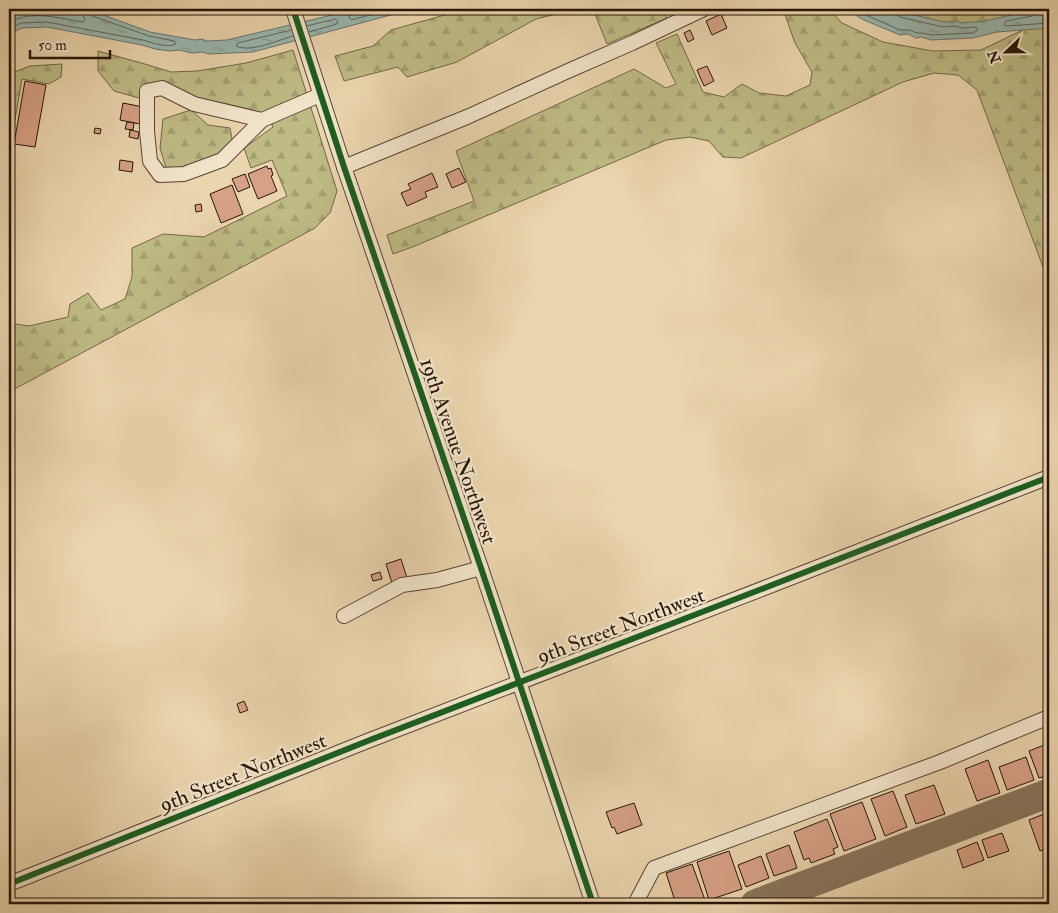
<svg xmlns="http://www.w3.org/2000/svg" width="1058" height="913" font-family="'IM FELL Double Pica',serif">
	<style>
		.forest { fill: url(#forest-firs); stroke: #726847 }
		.water { fill: url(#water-ripples); stroke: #6b776d }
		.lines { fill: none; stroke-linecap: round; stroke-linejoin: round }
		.shore { stroke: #60665c; stroke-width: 1 }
		.taxiway { stroke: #89755c; stroke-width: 29 }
		.building { fill: #d7a186; stroke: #271509 }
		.minor-casing { stroke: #584532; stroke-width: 16 }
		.minor { stroke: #f2e4ca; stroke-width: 14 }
		.cycleway-casing { stroke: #f2e4ca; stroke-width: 9 }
		.cycleway { stroke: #1b5e20; stroke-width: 6 }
		.labels { text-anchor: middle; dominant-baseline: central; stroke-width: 4.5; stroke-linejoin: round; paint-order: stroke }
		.street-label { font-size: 21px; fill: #271509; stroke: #f2e4ca }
	</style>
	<defs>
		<pattern id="forest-firs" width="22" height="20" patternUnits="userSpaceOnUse" patternTransform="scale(1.25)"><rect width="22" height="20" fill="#bebb85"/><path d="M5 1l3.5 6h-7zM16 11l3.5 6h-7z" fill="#a3a072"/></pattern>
		<pattern id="water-ripples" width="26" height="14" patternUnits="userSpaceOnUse" patternTransform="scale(1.25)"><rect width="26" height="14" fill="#99b8b0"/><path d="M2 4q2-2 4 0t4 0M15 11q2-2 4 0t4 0" fill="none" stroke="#849d96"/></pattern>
	</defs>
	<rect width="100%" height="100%" fill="#ebd5ae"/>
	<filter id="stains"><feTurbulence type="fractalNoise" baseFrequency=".004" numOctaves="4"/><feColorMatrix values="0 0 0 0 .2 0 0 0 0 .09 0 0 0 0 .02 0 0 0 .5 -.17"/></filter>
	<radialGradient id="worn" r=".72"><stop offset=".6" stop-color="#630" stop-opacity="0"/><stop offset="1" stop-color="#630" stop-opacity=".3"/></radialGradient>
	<g class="forest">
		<path d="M464,9H577L536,19L457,62L407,77L398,67L344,81L335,56L373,46L391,30L459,11Z"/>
		<path d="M593,9H662L667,18L607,44Z"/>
		<path d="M783,9H829L842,23L883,42L933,51L981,50L1027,28L1049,21V195L1046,196L1049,215V283L977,90L958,75L934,73L903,82L741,158L723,157L709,141L690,137L666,140L415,246L393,254L387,235L474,201L456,151L634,69L666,88L676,84L656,43L677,34L703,92L724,97L742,84L759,93L786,96L810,85L812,72L795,43Z"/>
		<path d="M864,9H1039L1036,12L1013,23L924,26Z"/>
		<path d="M293,50L337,191L330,213L315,228L9,392V323L29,326L68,317L70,304L88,293L101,310L125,299L132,277V248L163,234L204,237L287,196L272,160L251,168L244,148L273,127L267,113L234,110L151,90L139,98L114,91L98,71V51L145,64L171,72L197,71L246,63Z"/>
		<path d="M62,64L61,77L49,84L22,79L13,131L9,130V74L30,66Z"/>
		<path d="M191,110L208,125L230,128L233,144L217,159L188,169L166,168L160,148L163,119Z"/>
	</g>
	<g class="water">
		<path d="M9,9H87L150,32L195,40L201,39L207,41L227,40L357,9H413L253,52L209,54L202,52L192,53L179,50L170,51L155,49L142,45L47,27L22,28L9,34Z"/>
		<path d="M850,9H893L902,12L944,22L957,21L961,23L985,21L1016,14L1043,9H1049V28L997,32L973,38L931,40L921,37L916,38L908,34L900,35L864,20L857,16L855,12Z"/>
	</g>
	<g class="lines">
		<g class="shore">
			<path d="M353,9V13L349,17L351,20L394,9"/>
			<path d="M859,9L861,12L866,15L900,30H909L917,33H922L932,35L973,33L978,30L976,27L962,28L955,26L943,27L900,17L895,14L893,9"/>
			<path d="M1035,9V13L1032,16L1006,21L1004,25L1007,26L1049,23"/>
			<path d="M9,22C34,10 57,18 83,22L85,19L82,13V9"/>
			<path d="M307,26L335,19L338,21L337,24L309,32"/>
			<path d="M9,29L21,23L47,22L143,40C152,43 168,48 176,44L174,41L149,36L92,16L89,13L88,9"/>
			<path d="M291,30L238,43L236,46C251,53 278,40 293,36"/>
		</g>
		<path class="taxiway" d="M755,904L1049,793"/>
	</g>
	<g class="building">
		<path d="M721,14L727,28L712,35L706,21Z"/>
		<path d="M690,30L694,39L688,42L684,33Z"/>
		<path d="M707,66L714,81L704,86L697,70Z"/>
		<path d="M25,81L46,85L35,147L14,144Z"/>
		<path d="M123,103L143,107L140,124L120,120Z"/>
		<path d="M127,122L134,123L133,130L125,129Z"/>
		<path d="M95,128L101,129L100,134L94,133Z"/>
		<path d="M130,130L139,132L138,139L129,137Z"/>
		<path d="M120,160L133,162L132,172L119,170Z"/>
		<path d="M267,166L268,169L271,168L273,175L271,176L277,191L258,199L248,174Z"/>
		<path d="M459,168L466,182L452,188L446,174Z"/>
		<path d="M432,173L438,187L425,192L427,197L407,206L401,193L411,189L408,184Z"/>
		<path d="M245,174L250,187L238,192L232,179Z"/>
		<path d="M232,185L243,214L221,223L210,194Z"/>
		<path d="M201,204L202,211L196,212L195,205Z"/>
		<path d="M401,559L407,578L392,583L386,564Z"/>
		<path d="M380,572L382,579L373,581L371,575Z"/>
		<path d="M244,701L248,710L240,713L237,704Z"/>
		<path d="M1049,743V775L1039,778L1029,751Z"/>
		<path d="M1026,757L1034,780L1007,790L999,767Z"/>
		<path d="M988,760L1000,793L977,801L965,769Z"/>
		<path d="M934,785L945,814L916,824L905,795Z"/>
		<path d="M893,791L907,827L885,836L871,799Z"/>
		<path d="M862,802L876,839L844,851L830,814Z"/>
		<path d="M634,803L642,825L617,834L614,827L612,828L606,812Z"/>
		<path d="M1049,812V848L1040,851L1029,820Z"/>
		<path d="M827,819L838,847L833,849L835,854L811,863L809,858L804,860L794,832Z"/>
		<path d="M1002,833L1009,851L988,858L982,840Z"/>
		<path d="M977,842L984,860L963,868L957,850Z"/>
		<path d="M789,845L797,868L774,876L766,854Z"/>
		<path d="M729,851L742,889L709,900L697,862Z"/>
		<path d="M761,856L769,878L746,887L738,865Z"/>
		<path d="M692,864L705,900L692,904H676L666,873Z"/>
	</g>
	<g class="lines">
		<defs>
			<g id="minor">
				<path d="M293,9L344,167L481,568L593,904"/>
				<path d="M262,120L194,104L162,88L147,91V131L150,161L160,175L184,174L222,160L262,120L320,95"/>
				<path d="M344,167L467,117L568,71L632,43L704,9"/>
				<path d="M344,616L402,585L437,580L481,568"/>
				<path d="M9,884L370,740L767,587L1049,477"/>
				<path d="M635,904L654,868L940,762L1049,717"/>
			</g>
		</defs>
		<use href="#minor" class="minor-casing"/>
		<use href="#minor" class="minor"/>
		<defs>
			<g id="cycleway">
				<path d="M293,9L344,167L481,568L593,904"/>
				<path d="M9,884L370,740L767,587L1049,477"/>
			</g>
		</defs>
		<use href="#cycleway" class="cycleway-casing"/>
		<use href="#cycleway" class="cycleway"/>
	</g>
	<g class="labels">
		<g class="street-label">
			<text transform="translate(458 451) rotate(71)">19th Avenue Northwest</text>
			<text transform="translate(621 626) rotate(-21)">9th Street Northwest</text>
			<text transform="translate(243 773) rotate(-22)">9th Street Northwest</text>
		</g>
	</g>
	<rect width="1058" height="913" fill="none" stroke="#ebd5ae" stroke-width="30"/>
	<rect x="10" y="10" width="1038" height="893" fill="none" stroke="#271509" stroke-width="2.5"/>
	<rect x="15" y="15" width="1028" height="883" fill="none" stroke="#271509"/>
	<g transform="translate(1006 52) rotate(248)" stroke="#f2e4ca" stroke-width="4" paint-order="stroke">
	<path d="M0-4L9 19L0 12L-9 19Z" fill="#271509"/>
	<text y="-8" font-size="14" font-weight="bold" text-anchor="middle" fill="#271509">N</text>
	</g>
	<path d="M30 50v8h80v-8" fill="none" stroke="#271509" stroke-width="2.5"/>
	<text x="38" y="50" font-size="15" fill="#271509" stroke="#f2e4ca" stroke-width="4" paint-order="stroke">50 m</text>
	<rect width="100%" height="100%" filter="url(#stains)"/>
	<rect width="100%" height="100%" fill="url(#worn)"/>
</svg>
